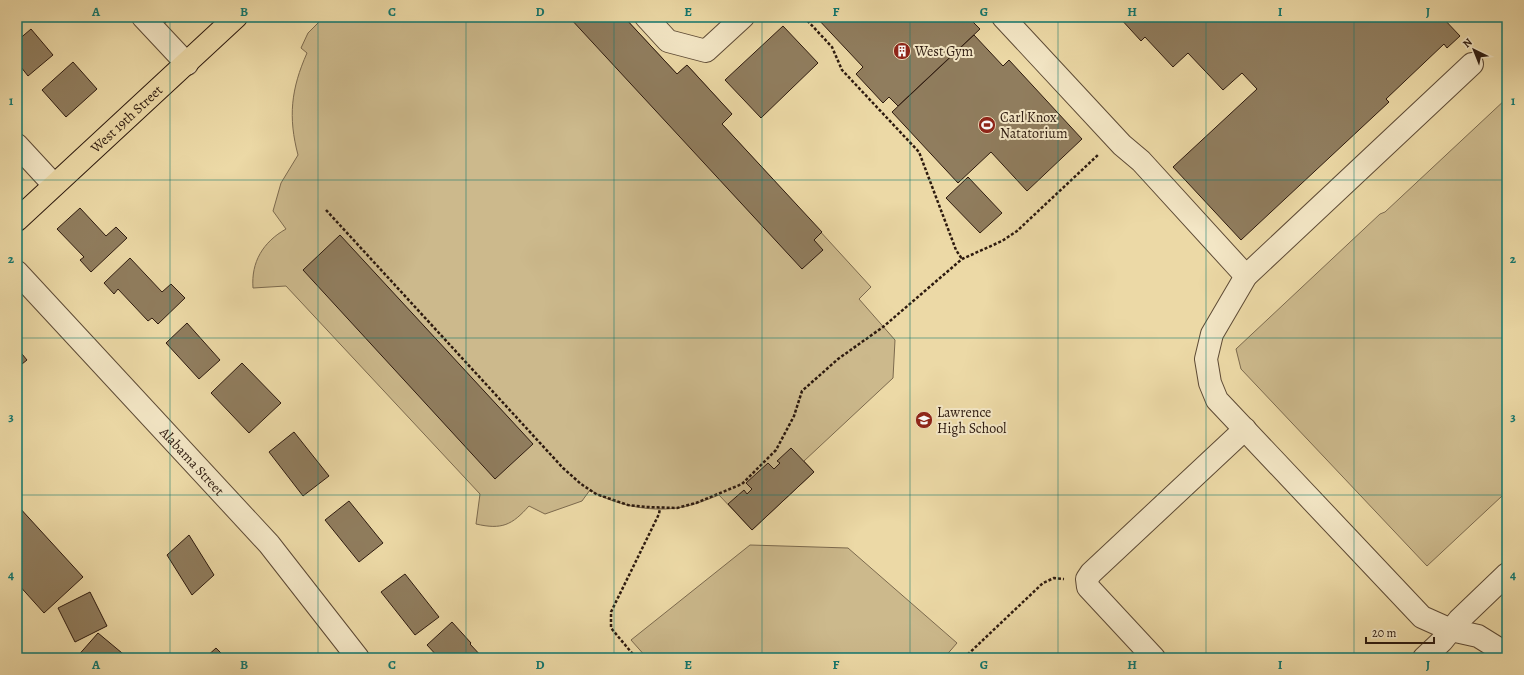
<svg xmlns="http://www.w3.org/2000/svg" width="1524" height="675" font-family="Alegreya,serif">
	<style>
		.green { fill: #ccb98c; stroke: #7c6a4e }
		.building { fill: #907d5e; stroke: #2d1a0f }
		.lines { fill: none; stroke-linecap: round; stroke-linejoin: round }
		.minor-casing { stroke: #5d4a35; stroke-width: 24 }
		.major-casing { stroke: #2d1a0f; stroke-width: 24 }
		.path { stroke: #2d1a0f; stroke-width: 2.5; stroke-dasharray: 3 2; stroke-linecap: butt }
		.minor { stroke: #f3e6c5; stroke-width: 22 }
		.major { stroke: #ecd9a6; stroke-width: 22 }
		.grid { fill: none; stroke: #0f766e; stroke-width: 1; stroke-opacity: 0.55 }
		.labels { text-anchor: middle; dominant-baseline: central; stroke-width: 4; stroke-linejoin: round; paint-order: stroke }
		.poi-label { font-size: 14px; fill: #2d1a0f; stroke: #f3e6c5; text-anchor: start }
		.street-label { font-size: 14px; fill: #2d1a0f; stroke: #f3e6c5 }
		.neatline { fill: none; stroke: #0f766e; stroke-width: 1.5 }
		.grid-label { font-size: 13px; text-anchor: middle; font-weight: bold; fill: #0f766e }
	</style>
	<rect width="100%" height="100%" fill="#ecd9a6"/>
	<filter id="stains"><feTurbulence type="fractalNoise" baseFrequency=".005" numOctaves="4"/><feColorMatrix values="0 0 0 0 .2 0 0 0 0 .09 0 0 0 0 .02 0 0 0 .5 -.17"/></filter>
	<radialGradient id="worn" r=".72"><stop offset=".6" stop-color="#630" stop-opacity="0"/><stop offset="1" stop-color="#630" stop-opacity=".3"/></radialGradient>
	<g class="green">
		<path d="M317,17H624L677,74L687,65L732,114L722,124L871,287L859,299L895,340L893,378L804,461L814,472L752,530L719,495C706,500 692,506 677,508C649,512 614,505 590,490L582,501L545,514L529,506C512,525 502,530 476,524L480,494L286,286L253,288C251,262 263,242 286,229L273,211L281,183L298,155C288,117 291,89 307,53L301,48L308,33L319,22L316,18Z"/>
		<path d="M1507,98V495L1504,498L1502,496L1427,566L1241,369L1236,349L1380,214L1385,212Z"/>
		<path d="M750,545L848,548L957,643L944,658H647L631,640Z"/>
	</g>
	<g class="building">
		<path d="M159,17H172L165,23Z"/>
		<path d="M569,17H624L677,74L687,65L732,114L722,124L822,232L814,240L823,250L802,269Z"/>
		<path d="M816,17H968L980,29L898,106L889,97L883,103L856,74L863,67Z"/>
		<path d="M1119,17H1442L1460,36L1447,48L1444,44L1386,99L1389,102L1241,240L1173,167L1257,89L1242,73L1223,90L1188,53L1173,67L1145,37L1141,41Z"/>
		<path d="M783,26L818,63L761,118L725,80Z"/>
		<path d="M31,29L53,55L28,76L17,62V41Z"/>
		<path d="M974,35L1003,66L1009,60L1082,139L1027,191L991,152L958,183L892,112Z"/>
		<path d="M73,62L97,89L66,117L42,90Z"/>
		<path d="M968,177L1002,213L980,233L946,198Z"/>
		<path d="M80,208L106,236L116,227L127,238L91,272L80,260L84,257L57,229Z"/>
		<path d="M340,235L533,444L495,479L303,270Z"/>
		<path d="M130,258L162,292L171,284L185,298L158,324L152,318L148,321L118,289L114,294L104,283Z"/>
		<path d="M187,323L220,360L199,379L166,343Z"/>
		<path d="M17,348L27,360L17,368Z"/>
		<path d="M242,363L281,403L249,433L211,393Z"/>
		<path d="M294,432L329,476L303,496L269,452Z"/>
		<path d="M791,448L814,472L752,530L728,504L744,490L747,494L752,489L746,483L768,463L774,469L780,463L777,461Z"/>
		<path d="M349,501L383,543L359,562L325,520Z"/>
		<path d="M18,506L83,577L44,613L17,583Z"/>
		<path d="M189,535L214,575L192,595L167,555Z"/>
		<path d="M405,574L439,617L415,635L381,592Z"/>
		<path d="M90,592L107,626L75,642L58,608Z"/>
		<path d="M452,622L471,643L470,644L483,658H439L427,645Z"/>
		<path d="M98,633L128,658H76Z"/>
		<path d="M216,648L226,658H205Z"/>
	</g>
	<g class="lines">
		<defs>
			<g id="minor">
				<path d="M143,17L187,64"/>
				<path d="M646,17L668,41L706,51L743,17"/>
				<path d="M1003,17L1122,145L1141,161L1246,276"/>
				<path d="M1472,64L1246,276L1212,334L1206,359L1210,383L1217,400L1422,617L1451,630L1478,636L1507,654"/>
				<path d="M17,145L54,185"/>
				<path id="s1" d="M17,272L269,544L358,658"/>
				<path d="M1154,658L1088,587L1087,579L1091,573L1245,429"/>
				<path d="M1424,658L1442,641L1459,620L1507,574"/>
			</g>
			<g id="major">
				<path id="s2" d="M17,220L236,17"/>
			</g>
		</defs>
		<use href="#minor" class="minor-casing"/>
		<use href="#major" class="major-casing"/>
		<g class="path">
			<path d="M804,17L832,47L842,70L919,152L956,250L962,259"/>
			<path d="M326,210L563,468L581,484L596,494L628,505L646,507L677,508L696,503L742,484L776,450L794,416L802,391L838,359L883,327L962,259L1002,241L1017,231L1099,154"/>
			<path d="M636,658L611,628V612L659,514L660,508"/>
			<path d="M964,658L1043,583L1054,578L1064,579"/>
		</g>
		<use href="#minor" class="minor"/>
		<use href="#major" class="major"/>
	</g>
	<path class="grid" d="M170,17V658M318,17V658M466,17V658M614,17V658M762,17V658M910,17V658M1058,17V658M1206,17V658M1354,17V658M17,180H1507M17,338H1507M17,495H1507"/>
	<defs>
		<symbol id="building-disc" viewBox="-11 -11 22 22"><circle r="9.5" fill="#8f2418" stroke="#f3e6c5"/><path d="M-4-6H4V6H1V3H-1V6H-4ZM-2.5-4.3h1.7v1.8h-1.7ZM.8-4.3h1.7v1.8H.8ZM-2.5-1h1.7V.8h-1.7ZM.8-1h1.7V.8H.8Z" fill="#fff"/></symbol>
		<symbol id="stadium-disc" viewBox="-11 -11 22 22"><circle r="9.5" fill="#8f2418" stroke="#f3e6c5"/><path d="M0-5a6.5 5 0 1 0 0 10a6.5 5 0 1 0 0-10ZM-3.5-1.8h7v3.6h-7Z" fill="#fff"/></symbol>
		<symbol id="school-disc" viewBox="-11 -11 22 22"><circle r="9.5" fill="#8f2418" stroke="#f3e6c5"/><path d="M0-5L7-2L0 1L-7-2ZM-4 1L0 2.5L4 1V4Q0 6-4 4Z" fill="#fff"/></symbol>
	</defs>
	<g fill-rule="evenodd">
		<use href="#building-disc" x="892" y="41" width="20" height="20"/>
		<use href="#stadium-disc" x="977" y="115" width="20" height="20"/>
		<use href="#school-disc" x="914" y="410" width="20" height="20"/>
	</g>
	<g class="labels">
		<g class="poi-label">
			<text x="915" y="51">West Gym</text>
			<text x="1000" y="117">Carl Knox<tspan x="1000" dy="16">Natatorium</tspan></text>
			<text x="937" y="412">Lawrence<tspan x="937" dy="16">High School</tspan></text>
		</g>
		<g class="street-label">
			<text stroke="none"><textPath href="#s2" startOffset="149">West 19th Street</textPath></text>
			<text stroke="none"><textPath href="#s1" startOffset="258">Alabama Street</textPath></text>
		</g>
	</g>
	<rect width="1524" height="675" fill="none" stroke="#ecd9a6" stroke-width="44"/>
	<g transform="translate(1474 50) rotate(317)" stroke="#f3e6c5" stroke-width="3" paint-order="stroke">
	<path d="M0-3L7 15L0 10L-7 15Z" fill="#2d1a0f"/>
	<text y="-6" font-size="11" font-weight="bold" text-anchor="middle" fill="#2d1a0f">N</text>
	</g>
	<path d="M1366 637v6h68v-6" fill="none" stroke="#2d1a0f" stroke-width="2"/>
	<text x="1372" y="637" font-size="12" fill="#2d1a0f" stroke="#f3e6c5" stroke-width="3" paint-order="stroke">20 m</text>
	<rect x="22" y="22" width="1480" height="631" class="neatline"/>
	<g class="grid-label">
		<text x="96" y="16">A</text>
		<text x="244" y="16">B</text>
		<text x="392" y="16">C</text>
		<text x="540" y="16">D</text>
		<text x="688" y="16">E</text>
		<text x="836" y="16">F</text>
		<text x="984" y="16">G</text>
		<text x="1132" y="16">H</text>
		<text x="1280" y="16">I</text>
		<text x="1428" y="16">J</text>
		<text x="11" y="105">1</text>
		<text x="1513" y="105">1</text>
		<text x="11" y="263">2</text>
		<text x="1513" y="263">2</text>
		<text x="11" y="421">3</text>
		<text x="1513" y="421">3</text>
		<text x="11" y="579">4</text>
		<text x="1513" y="579">4</text>
		<text x="96" y="669">A</text>
		<text x="244" y="669">B</text>
		<text x="392" y="669">C</text>
		<text x="540" y="669">D</text>
		<text x="688" y="669">E</text>
		<text x="836" y="669">F</text>
		<text x="984" y="669">G</text>
		<text x="1132" y="669">H</text>
		<text x="1280" y="669">I</text>
		<text x="1428" y="669">J</text>
	</g>
	<rect width="100%" height="100%" filter="url(#stains)"/>
	<rect width="100%" height="100%" fill="url(#worn)"/>
</svg>
